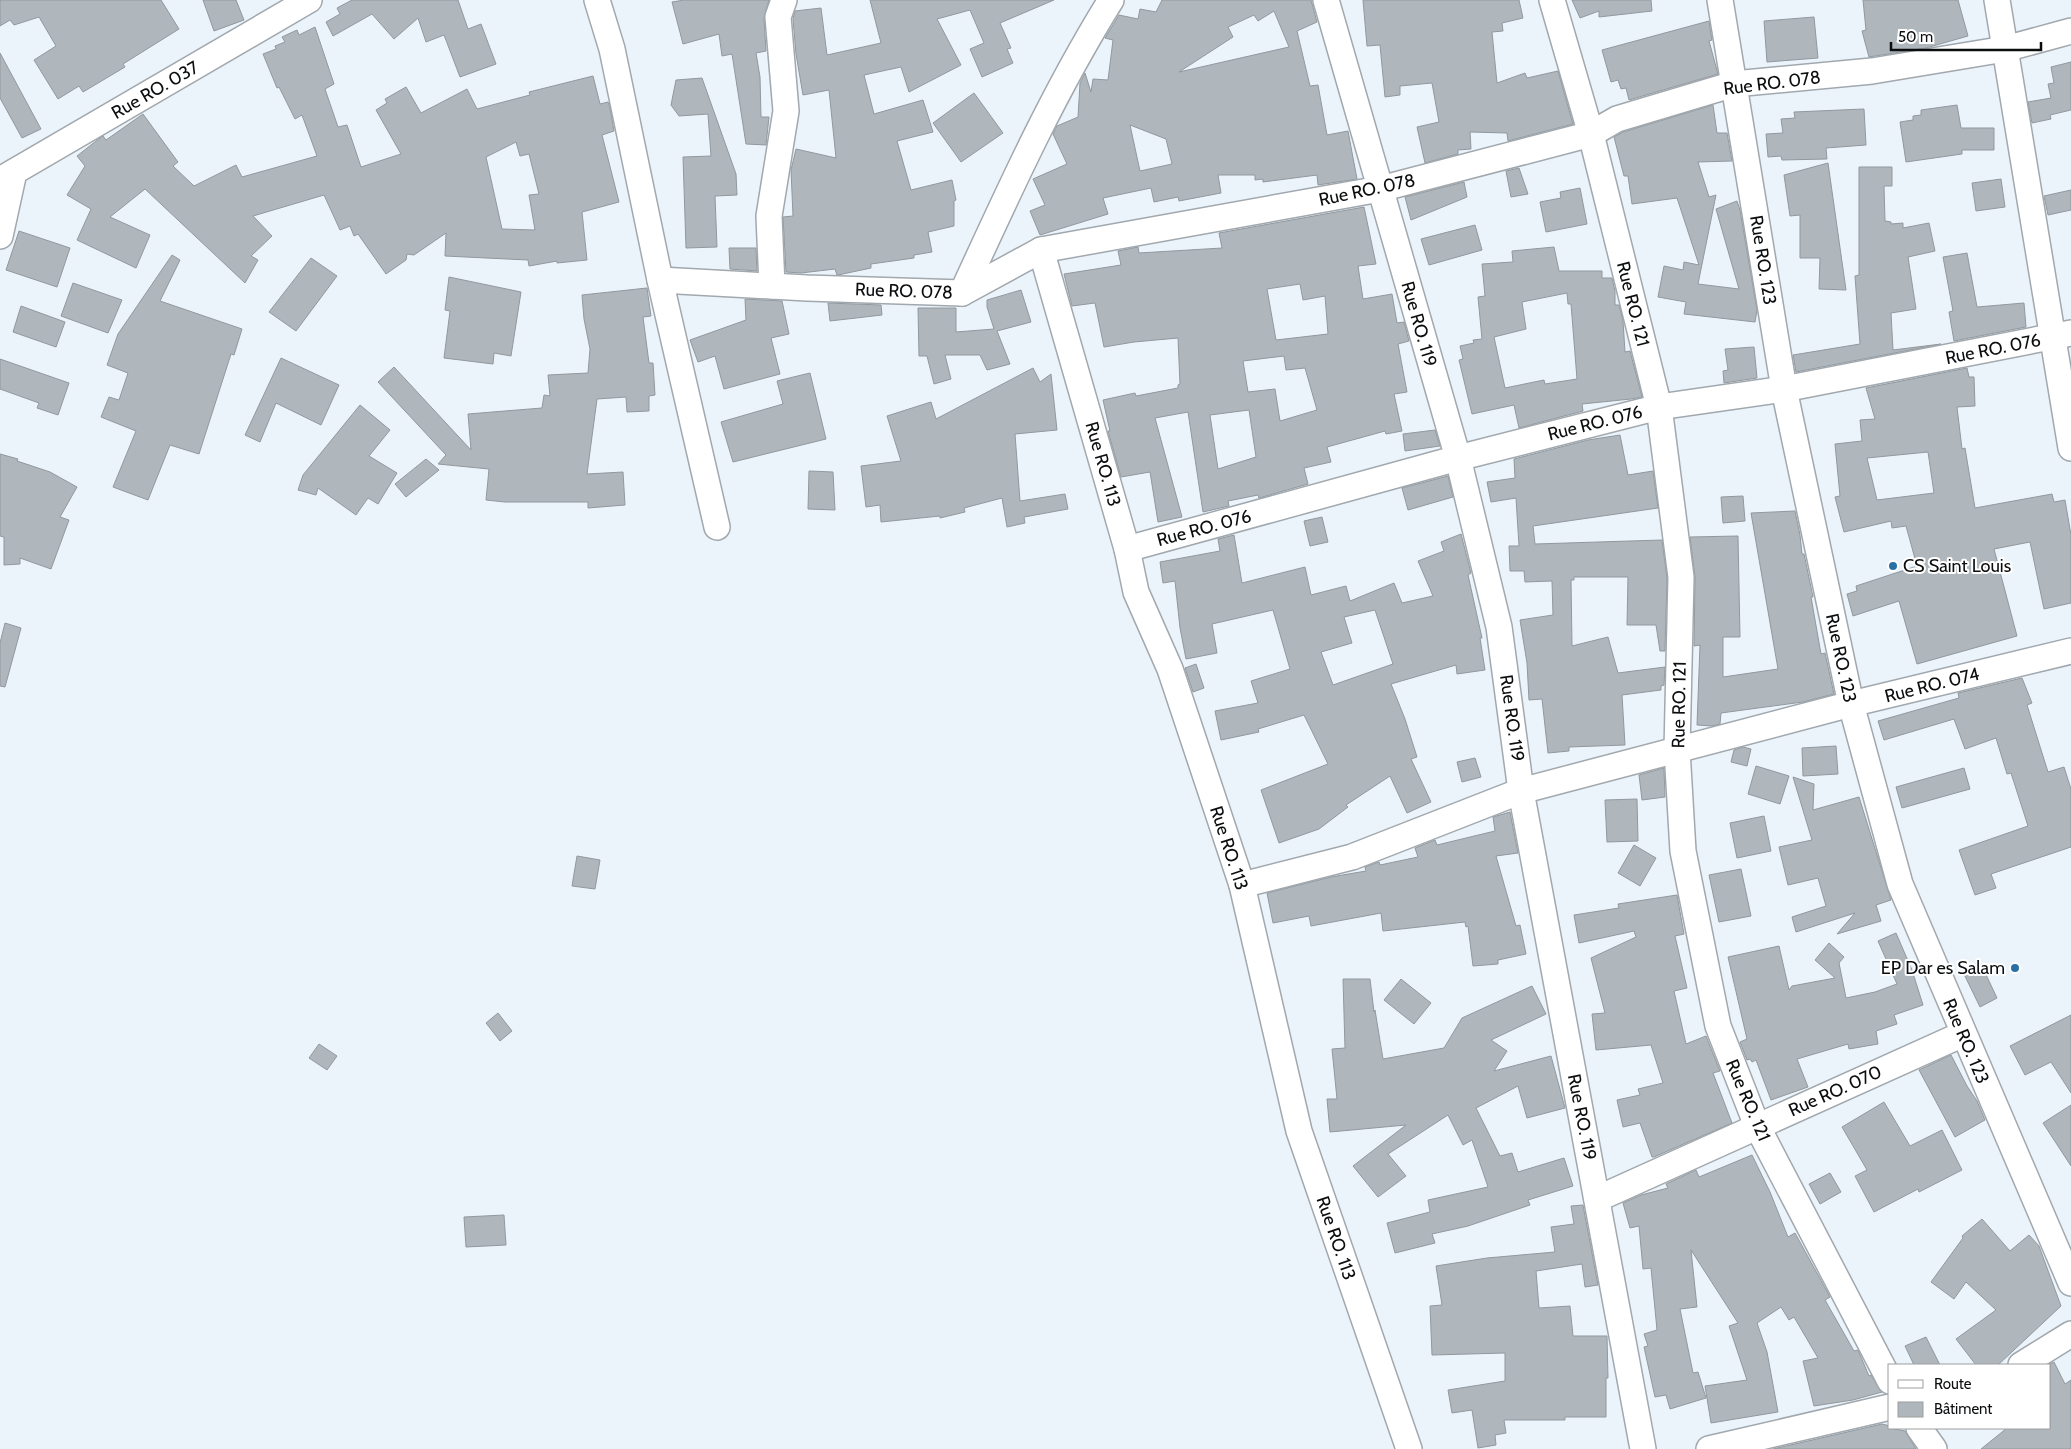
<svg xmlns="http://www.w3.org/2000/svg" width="2071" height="1449" font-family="Cabin,sans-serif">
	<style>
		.building { fill: #afb7bd; stroke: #91989e; fill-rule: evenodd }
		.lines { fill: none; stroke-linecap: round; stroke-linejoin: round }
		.minor-casing { stroke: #a1a8ae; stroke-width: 28 }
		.minor { stroke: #fff; stroke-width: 25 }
		.poi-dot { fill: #2970a4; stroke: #fff; stroke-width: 2 }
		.labels { text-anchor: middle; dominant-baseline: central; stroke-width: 4; stroke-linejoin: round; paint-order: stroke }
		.street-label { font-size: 18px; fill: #0b0d0f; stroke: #fff }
		.poi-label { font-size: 18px; fill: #0b0d0f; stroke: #fff; text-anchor: start }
	</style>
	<rect width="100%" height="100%" fill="#ecf4fb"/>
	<g class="building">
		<path d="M0,0H161L179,29L123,64L125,67L83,92L79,86L58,99L34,60L56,46L39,17L14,25L10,20L0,26Z"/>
		<path d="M203,0H236L244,20L214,31Z"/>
		<path d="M352,0H458L468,29L481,24L496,64L460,77L444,35L426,42L418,18L394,39L372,14L333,36L326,22L340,14L337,8Z"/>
		<path d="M684,0H769L764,18L766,51L756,53L760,77L761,117H769L766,145L746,144L732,54L722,56L719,34L683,44L672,2Z"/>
		<path d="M870,0H1054L1000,23L1011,48L1007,49L1013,63L982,77L970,49L984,43L970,10L937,19L961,65L909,92L901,67L864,75L874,114L923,100L933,132L897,141L911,190L952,180L956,200L954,201V226L928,232L932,252L914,255V258L871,264V268L838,275H837L835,269L801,273L786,272L783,217L793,216L791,170L796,149L836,158L829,90L803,95L796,54L793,19L795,11L821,8L827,55L881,43Z"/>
		<path d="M1162,0H1311L1317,22L1297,31L1310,86L1318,85L1327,135L1348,131L1357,179L1318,185L1317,175L1263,182V179L1255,180V175H1218L1221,193L1179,201L1178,197L1154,202L1151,188L1103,198L1108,214L1040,235L1030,211L1045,205L1033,179L1067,164L1053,134L1057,126L1078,117L1080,83L1085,73L1091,92L1093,79L1108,80L1113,40L1105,38L1119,15L1138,19L1140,9L1156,12ZM1274,11L1289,47L1179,72L1233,37L1228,27L1254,15L1258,21ZM1130,125L1166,139L1172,164L1140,171Z"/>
		<path d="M1363,0H1519L1523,18L1502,23L1503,31L1492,32L1497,83L1525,73L1527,78L1558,71L1573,124L1508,141L1507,133L1470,132L1471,149L1458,150V154L1425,163L1417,127L1439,122L1432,83L1400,86V95L1385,97L1380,45L1367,46Z"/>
		<path d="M1572,0H1651L1652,11L1599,17V11L1580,18Z"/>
		<path d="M1863,0H1958L1968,36L1926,48L1869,57L1862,31L1866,30Z"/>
		<path d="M1814,17L1818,58L1767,62L1764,21Z"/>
		<path d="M1709,21L1712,40L1709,41L1718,74L1629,100L1626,88L1621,89L1618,80L1611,82L1602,50Z"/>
		<path d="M315,27L334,84L325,89L338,127L347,125L361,167L401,154L376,110L387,103L385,99L406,87L421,113L467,89L477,109L530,95L529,92L593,76L600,104L608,102L610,108L614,131L602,135L619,202L582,212L587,260L557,263V261L529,266L528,260L445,256L446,233L414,255L407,254L406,260L386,274L358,234L354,236L350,226L340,230L324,195L253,216L272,236L251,256L258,260L245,283L145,189L110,217L150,235L136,268L77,240L91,209L67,195L85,166L77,156L96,141L103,136L106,140L143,114L178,162L173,166L194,186L236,165L242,177L317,156L302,115L295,119L279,87L277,88L263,54L276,49L275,46L285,42L282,37L297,30L299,35ZM516,142L520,156L529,154L539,194L529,195L535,230L502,229L486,157Z"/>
		<path d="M0,53L41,129L22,138L0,98Z"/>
		<path d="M2071,62V110L2050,115L2051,119L2032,123L2028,102L2051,98L2048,84L2054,83L2051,67Z"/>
		<path d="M702,78L736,174L737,195L715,196L717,247L686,248L683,157L711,156L708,114L679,116L671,105L676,80Z"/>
		<path d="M974,93L1003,133L961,162L933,123Z"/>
		<path d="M1713,105L1717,133H1727L1732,161L1698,162L1709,197L1716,195L1698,284L1739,289L1716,209L1737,201L1740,210L1757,310L1755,322L1684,314L1686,302L1658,297L1664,266L1683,270L1684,262L1699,265L1677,198L1632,204L1628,176H1624L1614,137L1623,132Z"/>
		<path d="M1957,105L1961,128H1994V150H1962V154L1906,162L1900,122L1913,120V116L1921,115V110Z"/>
		<path d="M1864,109L1866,145L1826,148L1827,159L1782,160L1781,156L1768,157L1766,134L1783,133L1781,119L1795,118L1794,112Z"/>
		<path d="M1828,163L1846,290L1819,289L1820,258H1800V215L1790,216L1784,175Z"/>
		<path d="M1859,167H1892V186H1884L1885,221L1891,222V224L1903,223V228L1929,223L1935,251L1908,257L1916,309L1891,313L1893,350L1941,344L1796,372L1793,355L1860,344L1855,276L1859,275Z"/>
		<path d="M1519,168L1528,194L1511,197L1506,171Z"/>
		<path d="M2001,179L2005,207L1976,211L1972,183Z"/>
		<path d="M1464,182L1467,197L1411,220L1405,197Z"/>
		<path d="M1580,188L1587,224L1546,232L1540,202L1561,198L1560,192Z"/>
		<path d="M2071,190V210L2048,215L2044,196Z"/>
		<path d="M1364,207L1376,264L1358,266L1363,299L1392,294L1397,323L1404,322L1409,341L1398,344L1407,392L1394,394L1402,431L1386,434L1385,431L1327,447L1331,462L1304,468L1308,484L1259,498L1258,495L1228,501L1229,506L1203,512L1188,412L1155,418L1182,517L1158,522L1150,472L1121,477L1108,431H1110L1103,400L1135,393L1136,396L1178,388V385L1180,384L1178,338L1134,342L1104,347L1095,303L1072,306L1064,274L1121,265L1118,251L1138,247L1139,253L1222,248L1219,233ZM1300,284L1303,300L1325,296L1328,334L1276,340L1267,289ZM1284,356L1286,370L1305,368L1317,410L1280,421L1275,389L1248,392L1243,361ZM1249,410L1256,457L1218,469L1210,415Z"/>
		<path d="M1475,225L1482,250L1429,265L1421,239Z"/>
		<path d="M19,231L70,248L57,287L6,270Z"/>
		<path d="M1554,247L1559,271H1602V278H1612L1615,291V305H1619L1623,321L1625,352L1630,351L1642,397L1631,399L1582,404L1583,411L1519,428L1514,405L1472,414L1459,360L1463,359L1460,346L1474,343L1473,340L1482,339L1478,297L1485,296L1482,264L1513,262L1512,251ZM1567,293L1568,304H1571L1577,379L1545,384L1544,380L1505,388L1494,337L1526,329L1522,302Z"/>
		<path d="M729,248H756L757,271L730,269Z"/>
		<path d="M1967,253L1977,307L2024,303L2026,327L1954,341L1949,312L1953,311L1943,257Z"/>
		<path d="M172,255L180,260L160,301L242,329L234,355L231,354L199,454L170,445L148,500L113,487L136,431L101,417L109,397L119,400L128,373L107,365L118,334Z"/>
		<path d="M311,258L337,276L296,331L269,312Z"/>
		<path d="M449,277L521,292L511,356L494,353L493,364L444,358L450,311L445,310Z"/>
		<path d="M73,283L122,300L108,333L61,316Z"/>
		<path d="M647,288L651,316L643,317L649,363H653L655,395L649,396V411L627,412L626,397L597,399L587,474L623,472L625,505L588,508V502H505L486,500L489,469L438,464L446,455L378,382L394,367L471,450L468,414L542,408L544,395L550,396L548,375L588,373L590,349L584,319L582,295Z"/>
		<path d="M1021,290L1031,322L997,331L1010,364L987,370L980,355H945L951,379L934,384L927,356H919L918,308H956V332L994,329L987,307V300Z"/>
		<path d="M745,299L782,301L789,334L771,338L780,374L724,389L715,356L698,362L690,340L746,320Z"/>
		<path d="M828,303L881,305L882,315L830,321Z"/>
		<path d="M21,306L65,322L56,347L13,332Z"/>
		<path d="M1754,347L1757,378L1724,383L1723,371L1728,370L1725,349Z"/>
		<path d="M281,358L339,385L321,425L276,403L260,442L245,435Z"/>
		<path d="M0,359L69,383L58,415L37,408L39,403L0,389Z"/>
		<path d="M1033,368L1040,382L1051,374L1057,430L1015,434L1020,501L1065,494L1068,509L1024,517L1025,523L1007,527L1002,498L964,508L965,512L940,518V516L881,522L880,505L866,507L861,466L901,461L887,416L931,402L936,419Z"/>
		<path d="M1967,368L1969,377H1974L1975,406L1957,407L1962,449L1965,448L1975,508L2052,494L2054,502L2065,500L2071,535V603L2044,609L2030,542L1994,549L2017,636L1917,664L1899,601L1853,616L1847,594L1857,591L1856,586L1917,566L1906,526L1892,528L1891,521L1844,532L1835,497L1840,496L1835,444L1862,441L1860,420L1875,419L1866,388ZM1928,452L1934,493L1877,500L1867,458Z"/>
		<path d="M810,373L826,439L733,462L721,422L783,404L777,381Z"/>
		<path d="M360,405L390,430L369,456L397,473L378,504L368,498L356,515L318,488L316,495L298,490L303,475Z"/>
		<path d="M1435,430L1440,446L1405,451L1403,434Z"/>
		<path d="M1620,435L1628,475L1653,471L1658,508L1533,526L1535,544L1662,540L1667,578L1665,651H1660L1656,625H1627L1628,577H1574V580H1571L1572,646L1608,637L1618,673L1665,667L1664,685L1661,686V690L1622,695L1625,745L1569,747V751L1548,753L1542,699L1529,700L1527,663L1520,620L1553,615L1552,581L1525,582L1524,571H1510L1509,546H1519L1516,498L1491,502L1487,482L1515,478L1514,459L1588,440Z"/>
		<path d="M0,454L18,459L17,461L50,472L77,487L60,517L69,520L51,569L20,558V564L4,565V537L0,536Z"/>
		<path d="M426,459L439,470L406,497L395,484Z"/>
		<path d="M809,471L833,472L835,510L808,509Z"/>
		<path d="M1448,476L1453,497L1408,510L1402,488Z"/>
		<path d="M1743,496L1745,521L1723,523L1721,497Z"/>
		<path d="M1795,511L1800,535L1802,554H1804L1813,597H1811L1821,654L1825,653L1834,694L1803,702L1721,713L1720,724L1712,726L1697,725L1700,645L1694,646L1695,577L1690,537L1738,536L1740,637H1723V677L1778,669L1751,513Z"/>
		<path d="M1322,517L1328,542L1310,546L1304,521Z"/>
		<path d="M1461,534L1471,573L1468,575L1482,638H1480L1485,670L1457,674L1456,665L1391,684L1405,719L1417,757L1411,759L1431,802L1407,813L1390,776L1346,805L1348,807L1319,829L1279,843L1261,790L1328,764L1304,715L1258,729L1259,732L1221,740L1215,711L1258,703L1251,681L1290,669L1273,610L1212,624L1217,653L1186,659L1180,628L1175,581L1163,583L1160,562L1220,551L1218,539L1234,535L1242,583L1305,567L1311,595L1346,586L1350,601L1394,583L1402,603L1433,596L1418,561L1444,551L1441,542ZM1375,610L1393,664L1333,685L1321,652L1352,643L1344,617Z"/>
		<path d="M5,623L21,628L5,687L0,686V643Z"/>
		<path d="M1196,664L1204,688L1193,692L1185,668Z"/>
		<path d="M2022,678L2032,703L2027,705L2048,772L2064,767L2071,789V847L1991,874L1996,888L1975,895L1959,850L2028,826L2011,773L2007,774L1996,738L1965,749L1954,719L1884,740L1878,721L1959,698L1958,693Z"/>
		<path d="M1836,746L1838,774L1803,776L1802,748Z"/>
		<path d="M1743,747L1751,749L1747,766L1731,762L1734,750Z"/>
		<path d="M1475,758L1481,777L1462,782L1457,762Z"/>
		<path d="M1756,766L1789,776L1780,804L1748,794Z"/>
		<path d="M1664,768L1665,797L1642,800L1639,775Z"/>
		<path d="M1964,768L1970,789L1902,808L1896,787Z"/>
		<path d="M1793,777L1814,784L1813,810L1859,797L1891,900L1876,905L1881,921L1837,934L1855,913L1796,932L1792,917L1826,906L1818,878L1788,885L1779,847L1812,840Z"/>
		<path d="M1637,799L1638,841L1607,842L1605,800Z"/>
		<path d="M1510,812L1518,853L1496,856L1516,926L1520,925L1526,954L1498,960V964L1473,966L1468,926L1466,927L1465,922L1383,931L1381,913L1311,926L1309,916L1273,923L1267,893L1331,877L1366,871L1365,867L1379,862L1380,865L1418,857L1415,848L1435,840L1437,845L1495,831L1493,817Z"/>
		<path d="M1764,816L1771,851L1737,858L1730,823Z"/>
		<path d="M1634,845L1656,858L1640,886L1618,873Z"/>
		<path d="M577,856L600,860L595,889L572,886Z"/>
		<path d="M1741,869L1751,916L1719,922L1709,875Z"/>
		<path d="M1677,895L1684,934L1675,936L1687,988L1674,991L1686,1044L1706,1036L1720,1071L1713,1073L1732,1123L1654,1157H1652L1640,1123L1623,1127L1617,1100L1640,1095L1638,1089L1663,1083L1651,1045L1596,1050L1592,1014L1605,1013L1591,958L1636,937L1634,931L1579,943L1574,915L1619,908L1618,904Z"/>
		<path d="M1896,933L1912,970L1923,1005L1894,1015L1897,1024L1876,1031L1878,1044L1849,1049L1848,1044L1797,1059L1808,1087L1771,1100L1756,1060L1752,1062L1750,1059L1747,1060L1740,1042L1747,1039L1728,957L1779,946L1789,990L1792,986L1835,978L1815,960L1829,943L1844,957L1839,963L1846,998L1875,992L1897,984L1878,941Z"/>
		<path d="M1980,962L1997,998L1980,1007L1962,970Z"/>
		<path d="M1343,979H1370L1374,1012L1375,1010L1383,1059L1444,1048L1462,1018L1532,986L1546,1014L1491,1040L1507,1051L1494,1071L1551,1056L1565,1108L1527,1118L1518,1086L1476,1108L1500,1156L1512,1153L1518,1172L1564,1158L1573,1186L1528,1200L1530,1205L1468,1226L1432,1234L1435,1243L1395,1253L1387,1223L1430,1212L1428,1200L1488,1187L1472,1140L1463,1145L1448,1115L1388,1154L1406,1176L1378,1197L1353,1166L1406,1125L1330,1132L1327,1099H1337L1332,1049L1345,1048Z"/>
		<path d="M1401,979L1431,1003L1414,1024L1384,1000Z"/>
		<path d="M498,1013L512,1031L500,1041L486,1023Z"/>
		<path d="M2071,1015V1093L2051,1062L2025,1075L2010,1046Z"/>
		<path d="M319,1044L337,1056L327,1070L309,1058Z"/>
		<path d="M1951,1055L1967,1086L1977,1101L1985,1120L1955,1137L1919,1070Z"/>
		<path d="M1884,1102L1910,1146L1942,1130L1962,1170L1919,1192L1918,1189L1874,1212L1855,1176L1867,1170L1842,1127Z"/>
		<path d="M2071,1105V1166L2043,1123Z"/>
		<path d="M1752,1155L1770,1192L1788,1237L1795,1233L1830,1297L1825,1300L1854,1351L1858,1350L1869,1376L1871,1375L1882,1392L1853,1400L1814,1406L1803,1361L1818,1358L1794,1317L1789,1320L1781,1307L1757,1323L1767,1352L1778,1412L1711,1423L1705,1386L1747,1380L1729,1326L1738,1323L1691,1250L1697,1307L1680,1309L1693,1373L1698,1372L1706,1398L1670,1409L1666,1395L1655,1397L1644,1347L1648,1346L1644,1334L1657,1330L1651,1268L1643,1269L1639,1226L1630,1228L1623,1203L1641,1195L1668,1188L1666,1184L1696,1170L1699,1177Z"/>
		<path d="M1830,1173L1841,1192L1820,1204L1809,1184Z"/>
		<path d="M1583,1205L1598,1285L1585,1287L1582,1264L1536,1271L1539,1308L1570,1306L1573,1336H1607L1608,1378H1606V1417H1565V1420H1504L1506,1433L1495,1435L1496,1445L1478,1448L1472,1410L1452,1413L1448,1390L1505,1381V1353L1432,1355L1430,1306L1442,1305L1436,1266L1487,1258L1555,1252L1551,1227L1574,1224L1571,1206Z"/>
		<path d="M504,1215L506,1245L466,1247L464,1217Z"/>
		<path d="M1982,1219L2010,1251L2029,1235L2039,1246L2061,1306L1998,1365H1976L1956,1339L1996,1310L1966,1282L1954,1299L1931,1282L1963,1238L1962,1236Z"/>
		<path d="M1926,1337L1940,1365H1914L1905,1346Z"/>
		<path d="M2054,1362L2065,1384L2071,1380V1449H1981L2007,1428H2050V1364Z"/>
		<path d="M1882,1424L1890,1426V1428L1905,1431L1916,1449H1773Z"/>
	</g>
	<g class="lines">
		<defs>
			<g id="minor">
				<path d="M597,0L612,49L660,280L717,527"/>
				<path d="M1326,0L1458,458L1499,627L1521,791L1643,1449"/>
				<path d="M1552,0L1591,134L1659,407L1681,577L1677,750L1683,851L1718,1026L1757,1126L1890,1381"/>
				<path d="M1720,0L1784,389L1851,704L1900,884L2071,1283"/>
				<path d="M1997,0L2071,448"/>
				<path d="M0,180L309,0"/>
				<path d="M0,236L14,172"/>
				<path d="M1041,250L1127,549L1136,592L1170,669L1242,885L1299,1131L1409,1449"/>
				<path d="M660,280L807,288L962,293L1041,250L1380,189L1591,134L1617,119L1734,84L1872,71L2005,49L2071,31"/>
				<path d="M772,286L769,216L786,111L778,17L784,0"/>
				<path d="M962,293C1008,193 1053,93 1111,0"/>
				<path d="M1127,549L1458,458L1659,407L1784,389L2071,333"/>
				<path d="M1242,885L1352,857L1521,791L1851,704L2071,651"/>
				<path d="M1597,1199L1963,1034"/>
				<path d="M2021,1365L2071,1334"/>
				<path d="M1919,1428L1934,1449"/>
				<path d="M1709,1449L1890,1407"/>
			</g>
		</defs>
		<use href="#minor" class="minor-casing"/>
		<use href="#minor" class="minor"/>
	</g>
	<g class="poi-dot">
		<circle cx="1893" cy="566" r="5"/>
		<circle cx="2015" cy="968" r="5"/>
	</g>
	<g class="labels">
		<g class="street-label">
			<text transform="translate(1772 83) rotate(-7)">Rue RO. 078</text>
			<text transform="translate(155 90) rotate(-30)">Rue RO. 037</text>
			<text transform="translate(1367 190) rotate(-12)">Rue RO. 078</text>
			<text transform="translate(1763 260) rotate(81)">Rue RO. 123</text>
			<text transform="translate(904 291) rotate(2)">Rue RO. 078</text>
			<text transform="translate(1633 304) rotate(76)">Rue RO. 121</text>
			<text transform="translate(1419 324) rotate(74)">Rue RO. 119</text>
			<text transform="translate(1993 349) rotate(-11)">Rue RO. 076</text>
			<text transform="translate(1595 423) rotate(-14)">Rue RO. 076</text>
			<text transform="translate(1103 464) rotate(74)">Rue RO. 113</text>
			<text transform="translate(1204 528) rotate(-15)">Rue RO. 076</text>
			<text transform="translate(1841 658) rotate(78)">Rue RO. 123</text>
			<text transform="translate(1932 685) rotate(-14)">Rue RO. 074</text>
			<text transform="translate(1679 705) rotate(-89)">Rue RO. 121</text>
			<text transform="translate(1512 718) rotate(82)">Rue RO. 119</text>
			<text transform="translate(1229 848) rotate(72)">Rue RO. 113</text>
			<text transform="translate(1966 1041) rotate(67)">Rue RO. 123</text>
			<text transform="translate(1835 1091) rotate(-24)">Rue RO. 070</text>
			<text transform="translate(1748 1100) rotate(67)">Rue RO. 121</text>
			<text transform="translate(1582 1117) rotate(79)">Rue RO. 119</text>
			<text transform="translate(1336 1238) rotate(71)">Rue RO. 113</text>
		</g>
		<g class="poi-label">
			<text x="1903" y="566">CS Saint Louis</text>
			<text x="2005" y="968" text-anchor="end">EP Dar es Salam</text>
		</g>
	</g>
	<rect x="1888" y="1364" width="162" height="65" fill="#ffffff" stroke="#9d9e9f"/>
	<rect x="1898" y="1380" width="25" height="8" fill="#ffffff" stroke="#9d9e9f"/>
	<text x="1934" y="1389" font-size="15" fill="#0b0d0f">Route</text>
	<rect x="1898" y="1402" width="25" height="15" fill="#afb7bd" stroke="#9d9e9f"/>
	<text x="1934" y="1414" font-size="15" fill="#0b0d0f">Bâtiment</text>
	<path d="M1891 42v8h150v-8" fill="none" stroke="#0b0d0f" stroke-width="2.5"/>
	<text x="1898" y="42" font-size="15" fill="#0b0d0f" stroke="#ffffff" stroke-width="4" paint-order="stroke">50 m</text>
</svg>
